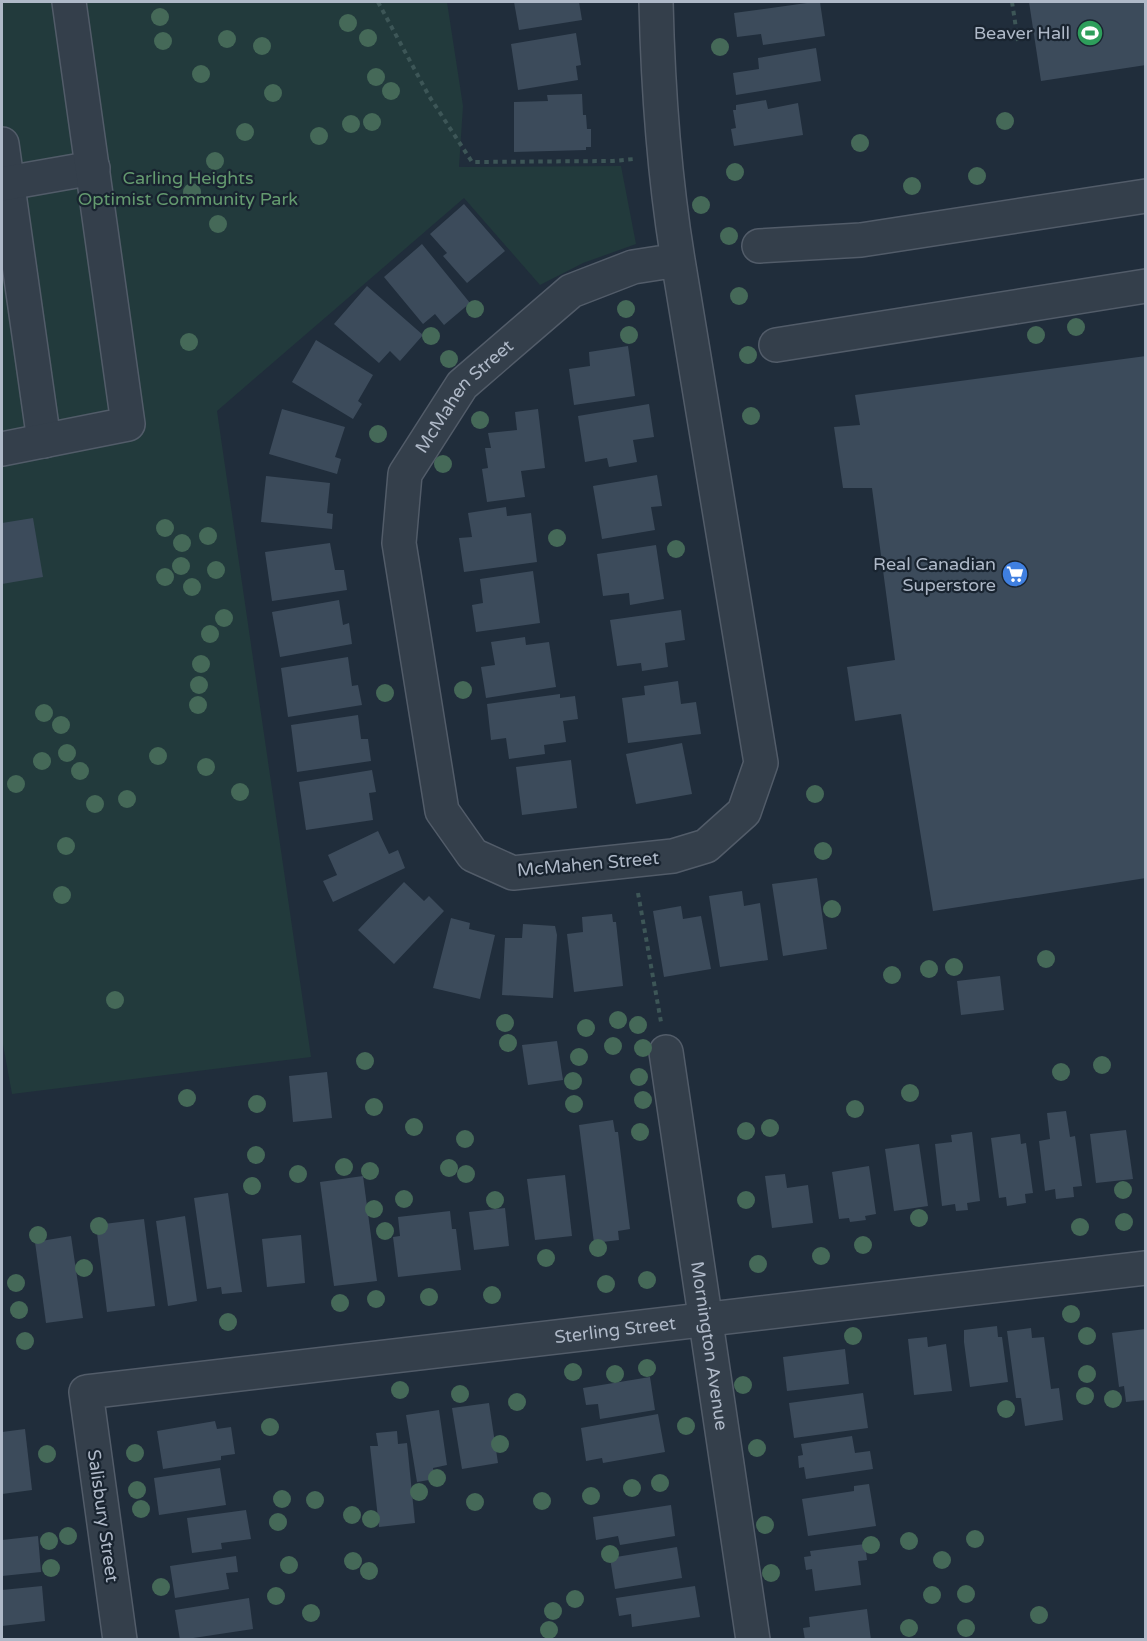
<svg xmlns="http://www.w3.org/2000/svg" width="1147" height="1641" font-family="'Varela Round',sans-serif">
	<style>
		.green { fill: #223a3c }
		.building { fill: #3c4b5b }
		.lines { fill: none; stroke-linecap: round; stroke-linejoin: round }
		.minor-casing { stroke: #525c69; stroke-width: 36 }
		.path { stroke: #3d5657; stroke-width: 4; stroke-dasharray: 4.5 4.5; stroke-linecap: butt }
		.minor { stroke: #343f4b; stroke-width: 33 }
		.tree { fill: #456958 }
		.labels { text-anchor: middle; dominant-baseline: central; stroke-width: 4.5; stroke-linejoin: round; paint-order: stroke }
		.poi-label { font-size: 18px; fill: #afb9c8; stroke: #192430; text-anchor: end }
		.park-label { font-size: 18px; fill: #649a6f; stroke: #192430 }
		.street-label { font-size: 18px; fill: #afb9c8; stroke: #192430 }
	</style>
	<rect width="100%" height="100%" fill="#202d3b"/>
	<path class="green" d="M2,2H447L463,106L459,167L621,166L636,244L583,263L540,285L464,198L217,411L311,1057L12,1094L2,1039Z"/>
	<g class="building">
		<path d="M514,2H579L582,20L519,30Z"/>
		<path d="M814,2H820L825,36L763,45L761,34L737,37L734,13Z"/>
		<path d="M1029,2H1146V65L1041,81Z"/>
		<path d="M576,33L581,65L576,66L578,80L518,90L511,44Z"/>
		<path d="M816,48L821,81L736,95L733,73L759,69L758,58Z"/>
		<path d="M582,94L583,115H586L587,129H591V147H586V150L514,152V102L548,101L547,95Z"/>
		<path d="M766,100L768,109L798,103L803,135L734,146L731,129L736,128L733,110H736V105Z"/>
		<path d="M464,204L505,251L467,283L443,256L447,253L430,234Z"/>
		<path d="M422,244L470,303L444,325L435,314L423,324L384,277Z"/>
		<path d="M367,286L423,335L400,361L390,351L379,363L334,324Z"/>
		<path d="M316,340L373,375L358,401L362,404L353,419L292,382Z"/>
		<path d="M628,346L635,396L574,405L569,369L590,366L589,352Z"/>
		<path d="M1146,356V878L933,911L901,714L855,721L847,667L895,660L872,488H843L834,427L860,425L855,395Z"/>
		<path d="M649,404L654,437L633,440L637,462L609,467L607,458L585,462L578,416Z"/>
		<path d="M282,409L345,427L335,457L341,459L337,474L269,454Z"/>
		<path d="M538,409L545,468L521,471L525,497L487,502L482,469L488,468L485,448H491L488,433L517,430L515,412Z"/>
		<path d="M657,475L662,506L651,507L655,530L602,539L593,486Z"/>
		<path d="M266,476L330,483L327,513L333,514L332,529L261,522Z"/>
		<path d="M506,507L507,516L531,513L537,562L464,572L459,538L472,537L468,513Z"/>
		<path d="M33,518L43,577L2,584V523Z"/>
		<path d="M330,543L335,570H344L347,590L272,601L265,552Z"/>
		<path d="M656,545L664,599L630,605L629,593L603,596L597,554Z"/>
		<path d="M533,571L540,623L476,632L472,605L483,603L480,579Z"/>
		<path d="M339,600L343,625L349,623L352,644L280,657L272,612Z"/>
		<path d="M681,610L685,640L665,643L668,667L642,671L641,663L617,666L610,620Z"/>
		<path d="M525,637L526,645L549,642L556,687L486,698L481,667L495,665L491,642Z"/>
		<path d="M348,657L352,686L358,685L362,705L288,717L281,668Z"/>
		<path d="M678,681L681,704L696,702L701,734L628,743L622,698L645,695L644,686Z"/>
		<path d="M560,694V698L575,696L578,719L563,721L566,742L544,745L545,754L509,759L506,738L491,740L487,704Z"/>
		<path d="M358,715L361,739H368L371,761L297,772L291,725Z"/>
		<path d="M682,743L692,794L636,804L626,754Z"/>
		<path d="M571,760L577,808L522,815L516,767Z"/>
		<path d="M372,770L376,792L369,793L373,820L306,830L299,782Z"/>
		<path d="M378,831L389,854L398,850L405,868L333,902L323,881L337,875L328,855Z"/>
		<path d="M817,878L827,949L783,956L772,884Z"/>
		<path d="M404,882L424,901L429,896L444,911L394,964L358,930Z"/>
		<path d="M742,891L744,906L760,903L768,960L720,967L709,896Z"/>
		<path d="M681,906L683,919L701,916L711,969L664,977L653,911Z"/>
		<path d="M612,914L613,922H616L623,986L574,992L567,934L583,932L582,917Z"/>
		<path d="M451,918L470,923L469,929L495,935L480,999L433,988Z"/>
		<path d="M523,924L555,926L557,935L553,998L502,995L505,938H522Z"/>
		<path d="M1000,976L1004,1010L961,1015L957,981Z"/>
		<path d="M557,1041L563,1080L528,1085L522,1045Z"/>
		<path d="M327,1072L332,1118L293,1122L289,1076Z"/>
		<path d="M1066,1111L1070,1137L1075,1136L1082,1186L1073,1187L1074,1197L1056,1199L1055,1189L1045,1191L1039,1141L1050,1139L1047,1113Z"/>
		<path d="M613,1120L615,1132H618L630,1229L618,1231L619,1240L594,1243L579,1125Z"/>
		<path d="M1126,1130L1133,1179L1096,1183L1090,1134Z"/>
		<path d="M972,1132L980,1201L967,1203L968,1210L956,1211L955,1204L942,1206L935,1144L952,1142L951,1135Z"/>
		<path d="M1020,1134L1021,1144L1026,1143L1033,1193L1025,1194L1026,1203L1007,1206L1006,1197L999,1198L991,1138Z"/>
		<path d="M919,1144L928,1206L894,1211L885,1149Z"/>
		<path d="M869,1166L876,1214L865,1216L866,1220L850,1222L849,1218L839,1219L832,1172Z"/>
		<path d="M785,1174L787,1188L808,1185L813,1223L772,1228L765,1176Z"/>
		<path d="M565,1175L572,1236L535,1240L527,1179Z"/>
		<path d="M363,1176L377,1281L334,1286L320,1182Z"/>
		<path d="M228,1193L242,1292L222,1294L221,1287L207,1289L194,1198Z"/>
		<path d="M505,1208L509,1246L474,1250L469,1212Z"/>
		<path d="M450,1211L452,1229H456L461,1270L398,1277L393,1237L400,1236L398,1217Z"/>
		<path d="M185,1216L197,1301L168,1306L156,1221Z"/>
		<path d="M144,1219L155,1306L107,1312L96,1225Z"/>
		<path d="M301,1235L305,1283L267,1287L262,1239Z"/>
		<path d="M71,1236L83,1318L46,1323L35,1242Z"/>
		<path d="M997,1326L998,1337H1002L1008,1382L970,1387L964,1342V1330Z"/>
		<path d="M1031,1328L1032,1338L1044,1337L1051,1389L1059,1388L1063,1420L1025,1426L1021,1398H1016L1007,1331Z"/>
		<path d="M1146,1329V1400L1126,1402L1124,1386L1119,1387L1112,1333Z"/>
		<path d="M927,1337L928,1347L946,1344L952,1391L914,1395L908,1339Z"/>
		<path d="M845,1349L849,1384L787,1391L783,1357Z"/>
		<path d="M650,1377L655,1410L600,1419L598,1404L586,1405L583,1388Z"/>
		<path d="M863,1393L868,1428L794,1438L789,1403Z"/>
		<path d="M489,1403L498,1463L462,1469L452,1408Z"/>
		<path d="M439,1410L447,1465L433,1468L435,1479L417,1482L406,1415Z"/>
		<path d="M658,1414L665,1452L603,1463L602,1458L586,1461L581,1428Z"/>
		<path d="M215,1421L217,1429L231,1427L235,1454L221,1456V1460L163,1469L157,1431Z"/>
		<path d="M25,1429L32,1490L2,1494V1432Z"/>
		<path d="M397,1431L398,1444L407,1443L415,1523L379,1527L370,1446H378L376,1433Z"/>
		<path d="M852,1436L855,1453L870,1451L873,1469L806,1479L804,1467L799,1468L798,1456L803,1455L801,1444Z"/>
		<path d="M220,1468L226,1505L159,1515L154,1478Z"/>
		<path d="M869,1484L876,1526L808,1536L802,1499L854,1491V1486Z"/>
		<path d="M671,1505L675,1536L620,1545L618,1536L596,1540L593,1517Z"/>
		<path d="M246,1510L251,1539L221,1543L222,1549L192,1553L187,1518Z"/>
		<path d="M38,1536L41,1572L2,1576V1540Z"/>
		<path d="M865,1544L867,1560L858,1561L861,1585L815,1591L812,1569L806,1570L804,1557L811,1556L810,1551Z"/>
		<path d="M677,1547L682,1578L615,1589L610,1558Z"/>
		<path d="M236,1556L238,1572L226,1573L229,1589L175,1598L170,1566Z"/>
		<path d="M42,1586L45,1621L2,1626V1590Z"/>
		<path d="M695,1586L700,1617L632,1627L631,1614L619,1616L616,1598Z"/>
		<path d="M249,1598L253,1629L180,1640L175,1610Z"/>
		<path d="M867,1609L871,1640H805L803,1628L810,1627L809,1617Z"/>
	</g>
	<g class="lines">
		<defs>
			<g id="minor">
				<path id="s1" d="M656,2C658,88 664,175 678,260L761,763L744,812L706,846L673,856L513,873L473,855L442,811L399,543L405,474L462,385L571,291L633,267L678,260"/>
				<path d="M2,144L44,441"/>
				<path d="M2,184L93,168"/>
				<path d="M759,246L861,240L1146,196"/>
				<path d="M776,345L1146,286"/>
				<path d="M2,449L128,424L69,2"/>
				<path id="s2" d="M666,1052L753,1640"/>
				<path id="s3" d="M120,1640L86,1392L1146,1268"/>
			</g>
		</defs>
		<use href="#minor" class="minor-casing"/>
		<g class="path">
			<path d="M378,2L429,96L472,162L613,161L634,159"/>
			<path d="M1012,2L1018,41"/>
			<path d="M638,893L661,1022"/>
		</g>
		<use href="#minor" class="minor"/>
	</g>
	<g class="tree">
		<circle cx="160" cy="17" r="9"/>
		<circle cx="348" cy="23" r="9"/>
		<circle cx="368" cy="38" r="9"/>
		<circle cx="227" cy="39" r="9"/>
		<circle cx="163" cy="41" r="9"/>
		<circle cx="262" cy="46" r="9"/>
		<circle cx="720" cy="47" r="9"/>
		<circle cx="201" cy="74" r="9"/>
		<circle cx="376" cy="77" r="9"/>
		<circle cx="391" cy="91" r="9"/>
		<circle cx="273" cy="93" r="9"/>
		<circle cx="1005" cy="121" r="9"/>
		<circle cx="372" cy="122" r="9"/>
		<circle cx="351" cy="124" r="9"/>
		<circle cx="245" cy="132" r="9"/>
		<circle cx="319" cy="136" r="9"/>
		<circle cx="860" cy="143" r="9"/>
		<circle cx="215" cy="161" r="9"/>
		<circle cx="735" cy="172" r="9"/>
		<circle cx="977" cy="176" r="9"/>
		<circle cx="912" cy="186" r="9"/>
		<circle cx="192" cy="192" r="9"/>
		<circle cx="701" cy="205" r="9"/>
		<circle cx="218" cy="224" r="9"/>
		<circle cx="729" cy="236" r="9"/>
		<circle cx="739" cy="296" r="9"/>
		<circle cx="475" cy="309" r="9"/>
		<circle cx="626" cy="309" r="9"/>
		<circle cx="1076" cy="327" r="9"/>
		<circle cx="629" cy="335" r="9"/>
		<circle cx="1036" cy="335" r="9"/>
		<circle cx="431" cy="336" r="9"/>
		<circle cx="189" cy="342" r="9"/>
		<circle cx="748" cy="355" r="9"/>
		<circle cx="449" cy="359" r="9"/>
		<circle cx="751" cy="416" r="9"/>
		<circle cx="480" cy="420" r="9"/>
		<circle cx="378" cy="434" r="9"/>
		<circle cx="443" cy="464" r="9"/>
		<circle cx="165" cy="528" r="9"/>
		<circle cx="208" cy="536" r="9"/>
		<circle cx="557" cy="538" r="9"/>
		<circle cx="182" cy="543" r="9"/>
		<circle cx="676" cy="549" r="9"/>
		<circle cx="181" cy="566" r="9"/>
		<circle cx="216" cy="570" r="9"/>
		<circle cx="165" cy="577" r="9"/>
		<circle cx="192" cy="587" r="9"/>
		<circle cx="224" cy="618" r="9"/>
		<circle cx="210" cy="634" r="9"/>
		<circle cx="201" cy="664" r="9"/>
		<circle cx="199" cy="685" r="9"/>
		<circle cx="463" cy="690" r="9"/>
		<circle cx="385" cy="693" r="9"/>
		<circle cx="198" cy="705" r="9"/>
		<circle cx="44" cy="713" r="9"/>
		<circle cx="61" cy="725" r="9"/>
		<circle cx="67" cy="753" r="9"/>
		<circle cx="158" cy="756" r="9"/>
		<circle cx="42" cy="761" r="9"/>
		<circle cx="206" cy="767" r="9"/>
		<circle cx="80" cy="771" r="9"/>
		<circle cx="16" cy="784" r="9"/>
		<circle cx="240" cy="792" r="9"/>
		<circle cx="815" cy="794" r="9"/>
		<circle cx="127" cy="799" r="9"/>
		<circle cx="95" cy="804" r="9"/>
		<circle cx="66" cy="846" r="9"/>
		<circle cx="823" cy="851" r="9"/>
		<circle cx="62" cy="895" r="9"/>
		<circle cx="832" cy="909" r="9"/>
		<circle cx="1046" cy="959" r="9"/>
		<circle cx="954" cy="967" r="9"/>
		<circle cx="929" cy="969" r="9"/>
		<circle cx="892" cy="975" r="9"/>
		<circle cx="115" cy="1000" r="9"/>
		<circle cx="618" cy="1020" r="9"/>
		<circle cx="505" cy="1023" r="9"/>
		<circle cx="638" cy="1025" r="9"/>
		<circle cx="586" cy="1028" r="9"/>
		<circle cx="508" cy="1043" r="9"/>
		<circle cx="613" cy="1046" r="9"/>
		<circle cx="643" cy="1048" r="9"/>
		<circle cx="579" cy="1057" r="9"/>
		<circle cx="365" cy="1061" r="9"/>
		<circle cx="1102" cy="1065" r="9"/>
		<circle cx="1061" cy="1072" r="9"/>
		<circle cx="639" cy="1077" r="9"/>
		<circle cx="573" cy="1081" r="9"/>
		<circle cx="910" cy="1093" r="9"/>
		<circle cx="187" cy="1098" r="9"/>
		<circle cx="643" cy="1100" r="9"/>
		<circle cx="257" cy="1104" r="9"/>
		<circle cx="574" cy="1104" r="9"/>
		<circle cx="374" cy="1107" r="9"/>
		<circle cx="855" cy="1109" r="9"/>
		<circle cx="414" cy="1127" r="9"/>
		<circle cx="770" cy="1128" r="9"/>
		<circle cx="746" cy="1131" r="9"/>
		<circle cx="640" cy="1132" r="9"/>
		<circle cx="465" cy="1139" r="9"/>
		<circle cx="256" cy="1155" r="9"/>
		<circle cx="344" cy="1167" r="9"/>
		<circle cx="449" cy="1168" r="9"/>
		<circle cx="370" cy="1171" r="9"/>
		<circle cx="298" cy="1174" r="9"/>
		<circle cx="466" cy="1174" r="9"/>
		<circle cx="252" cy="1186" r="9"/>
		<circle cx="1123" cy="1190" r="9"/>
		<circle cx="404" cy="1199" r="9"/>
		<circle cx="495" cy="1200" r="9"/>
		<circle cx="746" cy="1200" r="9"/>
		<circle cx="374" cy="1209" r="9"/>
		<circle cx="919" cy="1218" r="9"/>
		<circle cx="1124" cy="1222" r="9"/>
		<circle cx="99" cy="1226" r="9"/>
		<circle cx="1080" cy="1227" r="9"/>
		<circle cx="385" cy="1231" r="9"/>
		<circle cx="38" cy="1235" r="9"/>
		<circle cx="863" cy="1245" r="9"/>
		<circle cx="598" cy="1248" r="9"/>
		<circle cx="821" cy="1256" r="9"/>
		<circle cx="546" cy="1258" r="9"/>
		<circle cx="758" cy="1264" r="9"/>
		<circle cx="84" cy="1268" r="9"/>
		<circle cx="647" cy="1280" r="9"/>
		<circle cx="16" cy="1283" r="9"/>
		<circle cx="606" cy="1284" r="9"/>
		<circle cx="492" cy="1295" r="9"/>
		<circle cx="429" cy="1297" r="9"/>
		<circle cx="376" cy="1299" r="9"/>
		<circle cx="340" cy="1303" r="9"/>
		<circle cx="19" cy="1310" r="9"/>
		<circle cx="1071" cy="1314" r="9"/>
		<circle cx="228" cy="1322" r="9"/>
		<circle cx="853" cy="1336" r="9"/>
		<circle cx="1087" cy="1336" r="9"/>
		<circle cx="25" cy="1341" r="9"/>
		<circle cx="647" cy="1368" r="9"/>
		<circle cx="573" cy="1372" r="9"/>
		<circle cx="615" cy="1374" r="9"/>
		<circle cx="1087" cy="1374" r="9"/>
		<circle cx="743" cy="1385" r="9"/>
		<circle cx="400" cy="1390" r="9"/>
		<circle cx="460" cy="1394" r="9"/>
		<circle cx="1085" cy="1396" r="9"/>
		<circle cx="1113" cy="1399" r="9"/>
		<circle cx="517" cy="1402" r="9"/>
		<circle cx="1006" cy="1409" r="9"/>
		<circle cx="686" cy="1426" r="9"/>
		<circle cx="270" cy="1427" r="9"/>
		<circle cx="500" cy="1444" r="9"/>
		<circle cx="757" cy="1448" r="9"/>
		<circle cx="135" cy="1453" r="9"/>
		<circle cx="47" cy="1454" r="9"/>
		<circle cx="437" cy="1478" r="9"/>
		<circle cx="660" cy="1483" r="9"/>
		<circle cx="632" cy="1488" r="9"/>
		<circle cx="137" cy="1490" r="9"/>
		<circle cx="419" cy="1492" r="9"/>
		<circle cx="591" cy="1496" r="9"/>
		<circle cx="282" cy="1499" r="9"/>
		<circle cx="315" cy="1500" r="9"/>
		<circle cx="542" cy="1501" r="9"/>
		<circle cx="475" cy="1502" r="9"/>
		<circle cx="141" cy="1509" r="9"/>
		<circle cx="352" cy="1515" r="9"/>
		<circle cx="371" cy="1519" r="9"/>
		<circle cx="278" cy="1522" r="9"/>
		<circle cx="765" cy="1525" r="9"/>
		<circle cx="68" cy="1536" r="9"/>
		<circle cx="975" cy="1539" r="9"/>
		<circle cx="49" cy="1541" r="9"/>
		<circle cx="909" cy="1541" r="9"/>
		<circle cx="871" cy="1545" r="9"/>
		<circle cx="610" cy="1554" r="9"/>
		<circle cx="942" cy="1560" r="9"/>
		<circle cx="353" cy="1561" r="9"/>
		<circle cx="289" cy="1565" r="9"/>
		<circle cx="51" cy="1568" r="9"/>
		<circle cx="369" cy="1571" r="9"/>
		<circle cx="771" cy="1573" r="9"/>
		<circle cx="161" cy="1587" r="9"/>
		<circle cx="966" cy="1594" r="9"/>
		<circle cx="932" cy="1595" r="9"/>
		<circle cx="276" cy="1596" r="9"/>
		<circle cx="575" cy="1599" r="9"/>
		<circle cx="553" cy="1611" r="9"/>
		<circle cx="311" cy="1613" r="9"/>
		<circle cx="1039" cy="1615" r="9"/>
		<circle cx="909" cy="1628" r="9"/>
		<circle cx="966" cy="1628" r="9"/>
		<circle cx="549" cy="1630" r="9"/>
	</g>
	<defs>
		<symbol id="stadium-disc" viewBox="-11 -11 22 22"><circle r="9.5" fill="#2e9e5b" stroke="#192430"/><path d="M0-5a6.5 5 0 1 0 0 10a6.5 5 0 1 0 0-10ZM-3.5-1.8h7v3.6h-7Z" fill="#fff"/></symbol>
		<symbol id="supermarket-disc" viewBox="-11 -11 22 22"><circle r="9.5" fill="#3f7fe0" stroke="#192430"/><path d="M-6-5.5h2.5l.6 2H6L4.5 2H-2.5L-4.4-4H-6ZM-1.5 3.2a1.3 1.3 0 1 0 .1 0ZM3 3.2a1.3 1.3 0 1 0 .1 0Z" fill="#fff"/></symbol>
	</defs>
	<g fill-rule="evenodd">
		<use href="#stadium-disc" x="1075" y="18" width="30" height="30"/>
		<use href="#supermarket-disc" x="1000" y="559" width="30" height="30"/>
	</g>
	<g class="labels">
		<g class="poi-label">
			<text x="1070" y="33">Beaver Hall</text>
			<text x="996" y="564">Real Canadian<tspan x="996" dy="21">Superstore</tspan></text>
		</g>
		<g class="park-label">
			<text x="188" y="178">Carling Heights<tspan x="188" dy="21">Optimist Community Park</tspan></text>
		</g>
		<g class="street-label">
			<text stroke="none"><textPath href="#s1" startOffset="1604">McMahen Street</textPath></text>
			<text transform="translate(588 864) rotate(-5)">McMahen Street</text>
			<text stroke="none"><textPath href="#s3" startOffset="783">Sterling Street</textPath></text>
			<text stroke="none"><textPath href="#s2" startOffset="297">Mornington Avenue</textPath></text>
			<text transform="translate(103 1516) rotate(82)">Salisbury Street</text>
		</g>
	</g>
	<rect width="1147" height="1641" fill="none" stroke="#afb9c8" stroke-width="6"/>
</svg>
